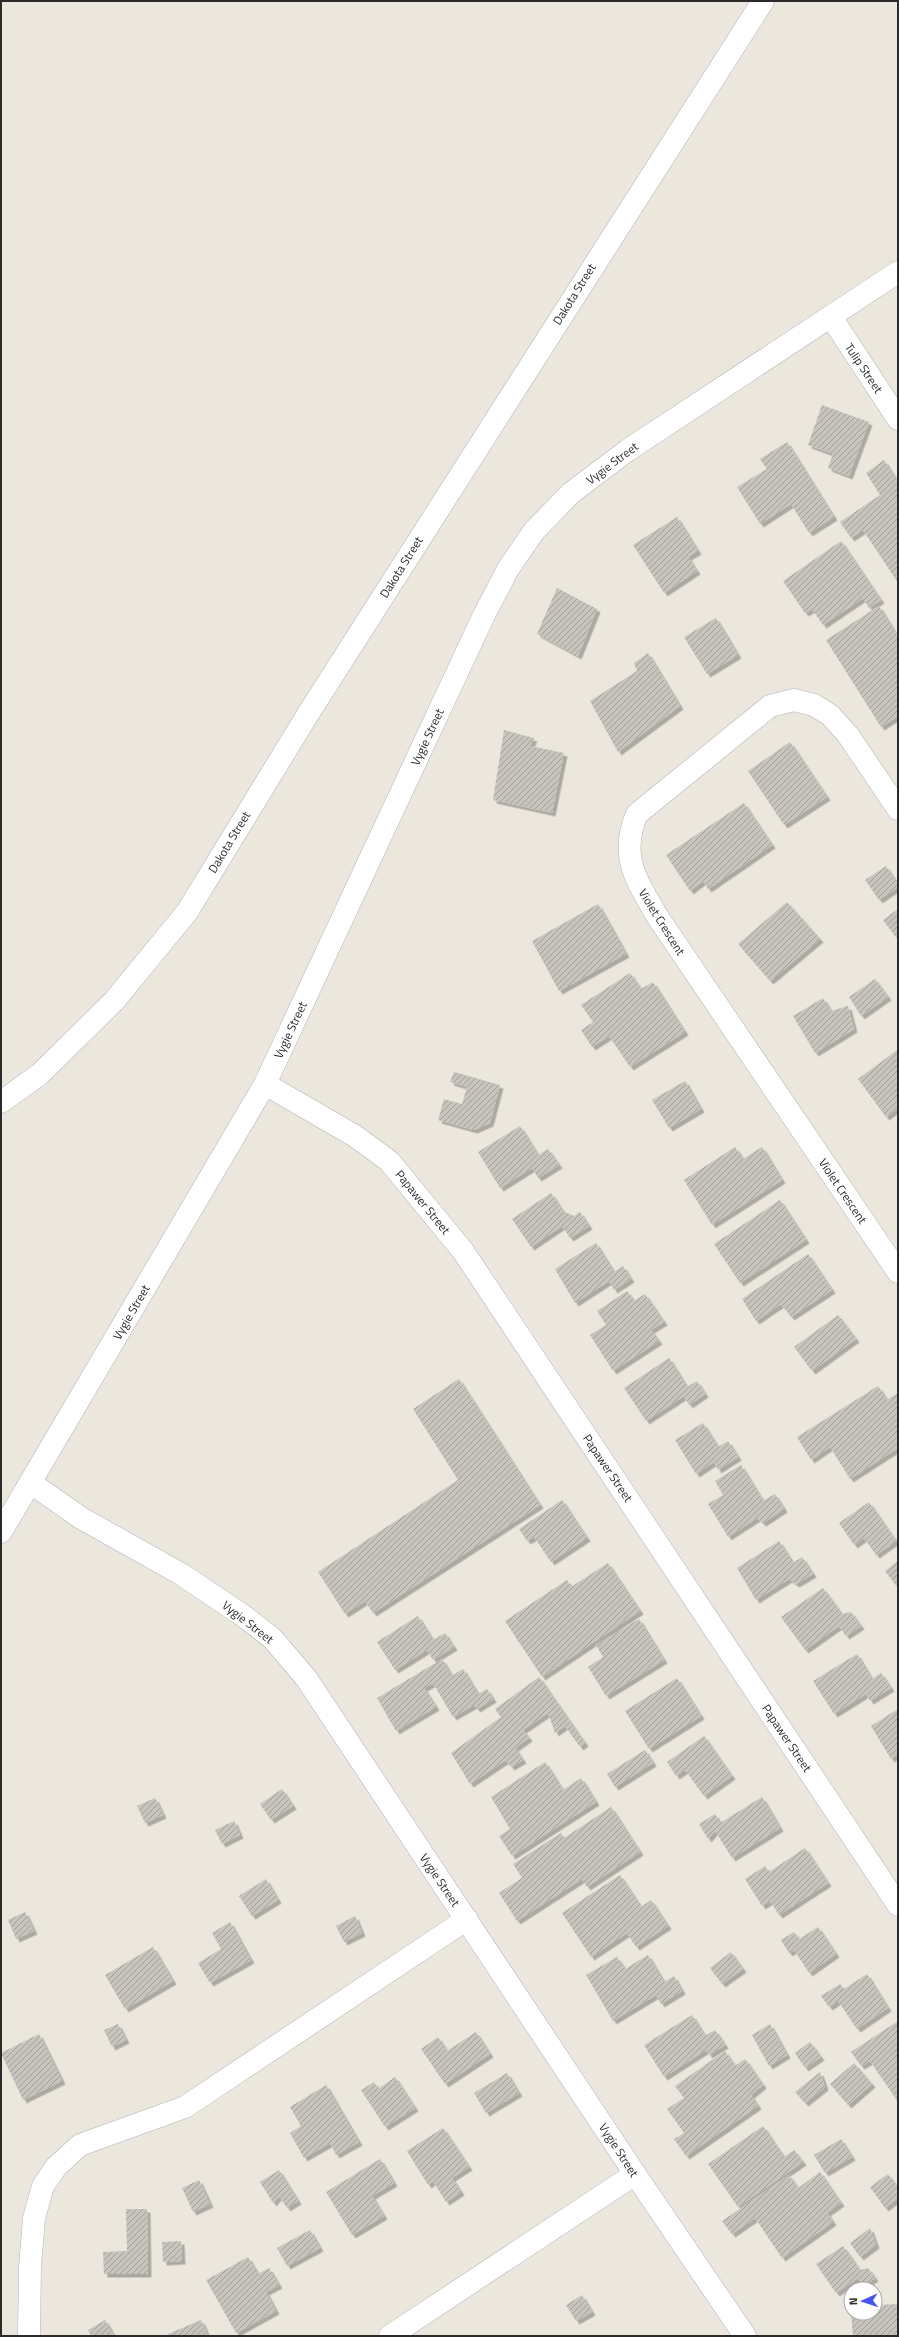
<svg xmlns="http://www.w3.org/2000/svg" width="899" height="2337" font-family="'Titillium Web',sans-serif">
	<style>
		.building { fill: url(#building-hatch); filter: url(#shadow) }
		.lines { fill: none; stroke-linecap: round; stroke-linejoin: round }
		.minor-casing { stroke: #b0b2be; stroke-width: 23 }
		.tertiary-casing { stroke: #b0b2be; stroke-width: 23 }
		.minor { stroke: #fff; stroke-width: 22 }
		.tertiary { stroke: #fff; stroke-width: 22 }
		.labels { text-anchor: middle; dominant-baseline: central; stroke-width: 3; stroke-linejoin: round; paint-order: stroke }
		.street-label { font-size: 12px; fill: #2a2a2a; stroke: #fff }
	</style>
	<defs>
		<pattern id="building-hatch" width="6" height="6" patternUnits="userSpaceOnUse"><rect width="6" height="6" fill="#c7c4bd"/><path d="M-1 1l2-2M0 6l6-6M5 7l2-2" fill="none" stroke="#a29f9a"/></pattern>
		<filter id="shadow"><feDropShadow dx="3.5" dy="3.5" stdDeviation="0" flood-color="#0004"/></filter>
	</defs>
	<rect width="100%" height="100%" fill="#ece7dd"/>
	<g class="building">
		<path d="M822,405L869,422L849,476L828,468L833,454L808,445Z"/>
		<path d="M787,442L834,517L809,533L791,504L760,524L737,487L767,469L760,459Z"/>
		<path d="M884,460L898,482V583L863,530L851,538L840,522L880,495L866,473Z"/>
		<path d="M677,517L698,551L688,557L697,571L664,593L633,545Z"/>
		<path d="M841,541L881,600L869,608L863,598L823,625L812,609L805,613L783,581Z"/>
		<path d="M557,588L597,609L578,656L537,634Z"/>
		<path d="M879,606L898,637V716L881,727L826,640Z"/>
		<path d="M716,618L738,655L707,674L684,637Z"/>
		<path d="M648,653L680,706L618,752L590,701L637,671L634,663Z"/>
		<path d="M504,730L534,738L530,746L564,753L552,813L493,800Z"/>
		<path d="M790,742L827,797L784,825L748,771Z"/>
		<path d="M744,803L772,845L708,889L703,881L690,891L666,855Z"/>
		<path d="M886,866L898,884V887L879,900L865,880Z"/>
		<path d="M787,902L820,939L770,981L738,944Z"/>
		<path d="M598,904L626,954L559,991L532,941Z"/>
		<path d="M898,909V940L883,920Z"/>
		<path d="M630,973L641,989L653,982L685,1032L630,1067L609,1036L592,1047L581,1030L593,1022L581,1005Z"/>
		<path d="M875,979L888,997L861,1016L849,997Z"/>
		<path d="M823,998L831,1011L848,1006L854,1029L815,1053L793,1016Z"/>
		<path d="M897,1050L898,1108L886,1117L858,1079Z"/>
		<path d="M454,1072L500,1085L490,1123L474,1130L438,1120L444,1099L462,1104L467,1087L450,1082Z"/>
		<path d="M685,1081L701,1109L669,1128L652,1100Z"/>
		<path d="M520,1126L538,1155L548,1149L559,1165L538,1178L532,1168L500,1188L478,1152Z"/>
		<path d="M735,1147L743,1159L762,1147L782,1180L712,1225L684,1180Z"/>
		<path d="M551,1193L563,1211L574,1216L580,1212L589,1226L570,1238L562,1226L531,1247L512,1219Z"/>
		<path d="M780,1200L806,1240L740,1283L714,1244Z"/>
		<path d="M596,1243L614,1272L623,1266L631,1279L614,1290L609,1281L575,1303L555,1269Z"/>
		<path d="M808,1254L832,1290L791,1317L781,1304L756,1321L742,1299Z"/>
		<path d="M627,1291L634,1301L645,1294L664,1322L651,1330L659,1341L613,1371L590,1335L606,1325L597,1311Z"/>
		<path d="M838,1315L856,1339L812,1371L794,1347Z"/>
		<path d="M669,1358L687,1387L697,1381L705,1394L689,1405L684,1396L646,1421L624,1388Z"/>
		<path d="M459,1379L540,1505L373,1613L365,1601L345,1614L318,1572L458,1480L413,1409Z"/>
		<path d="M878,1386L887,1400L898,1393V1448L850,1479L830,1447L811,1460L797,1437Z"/>
		<path d="M703,1423L718,1447L728,1441L738,1457L718,1470L714,1462L696,1474L675,1440Z"/>
		<path d="M741,1465L763,1501L775,1494L784,1509L763,1523L757,1518L728,1537L708,1504L723,1495L715,1481Z"/>
		<path d="M562,1500L587,1538L551,1562L534,1537L527,1541L519,1529Z"/>
		<path d="M869,1502L896,1541L876,1555L864,1538L854,1545L839,1523Z"/>
		<path d="M779,1541L793,1563L802,1557L813,1574L796,1584L789,1579L756,1600L737,1568Z"/>
		<path d="M898,1561V1588L885,1571Z"/>
		<path d="M608,1563L640,1611L542,1677L505,1621L567,1580L571,1587Z"/>
		<path d="M823,1588L842,1614L851,1612L861,1626L846,1636L839,1626L805,1650L781,1617Z"/>
		<path d="M418,1616L433,1640L445,1633L454,1647L433,1660L427,1650L395,1670L377,1642Z"/>
		<path d="M639,1619L664,1660L606,1696L588,1667L603,1657L596,1645Z"/>
		<path d="M857,1654L872,1679L881,1673L891,1688L870,1701L866,1694L834,1714L813,1681Z"/>
		<path d="M442,1659L452,1676L463,1669L478,1694L487,1689L493,1699L477,1709L474,1705L453,1717L433,1683L424,1688L436,1707L396,1731L377,1698Z"/>
		<path d="M539,1677L585,1743L580,1747L565,1726L555,1733L548,1713L523,1730L529,1738L515,1748L523,1760L511,1767L506,1760L470,1784L451,1753L501,1717L495,1709Z"/>
		<path d="M677,1678L701,1716L649,1749L625,1711Z"/>
		<path d="M898,1709V1754L891,1759L871,1726Z"/>
		<path d="M704,1736L732,1776L704,1796L685,1770L676,1776L667,1762Z"/>
		<path d="M645,1750L653,1763L615,1787L607,1774Z"/>
		<path d="M545,1762L563,1790L581,1778L596,1802L512,1856L499,1836L510,1829L491,1797Z"/>
		<path d="M282,1789L293,1806L271,1820L260,1804Z"/>
		<path d="M762,1797L780,1828L732,1858L715,1831L708,1839L699,1824L715,1814L720,1823Z"/>
		<path d="M155,1798L163,1815L145,1823L137,1806Z"/>
		<path d="M611,1807L640,1852L587,1887L582,1879L517,1921L499,1893L522,1878L513,1864L561,1833L564,1838Z"/>
		<path d="M234,1821L240,1835L222,1844L215,1830Z"/>
		<path d="M805,1848L828,1883L779,1915L770,1901L762,1906L745,1879L765,1866L769,1872Z"/>
		<path d="M620,1875L641,1907L651,1900L668,1926L636,1947L627,1933L591,1957L562,1913Z"/>
		<path d="M266,1879L278,1900L252,1916L239,1896Z"/>
		<path d="M25,1912L34,1931L16,1939L8,1920Z"/>
		<path d="M355,1916L362,1933L344,1942L336,1926Z"/>
		<path d="M230,1922L251,1960L210,1983L198,1963L221,1949L212,1933Z"/>
		<path d="M818,1927L836,1954L809,1973L794,1950L789,1953L781,1940L794,1932L799,1939Z"/>
		<path d="M153,1947L173,1981L125,2009L105,1975Z"/>
		<path d="M731,1952L743,1969L722,1984L710,1968Z"/>
		<path d="M648,1955L664,1982L674,1976L682,1991L661,2004L656,1995L613,2021L586,1975L617,1957L625,1969Z"/>
		<path d="M867,1974L888,2008L857,2029L838,2001L829,2007L821,1996L840,1984L844,1989Z"/>
		<path d="M692,2015L705,2036L715,2030L725,2045L709,2055L706,2050L664,2077L644,2045Z"/>
		<path d="M898,2021V2102L870,2061L861,2066L851,2052Z"/>
		<path d="M118,2024L126,2040L112,2047L104,2030Z"/>
		<path d="M770,2024L787,2055L769,2066L752,2035Z"/>
		<path d="M476,2032L490,2054L445,2084L421,2049L438,2037L447,2051Z"/>
		<path d="M39,2034L62,2081L23,2100L1,2053Z"/>
		<path d="M810,2042L821,2057L805,2068L795,2053Z"/>
		<path d="M725,2051L735,2066L745,2059L763,2085L751,2095L758,2106L686,2156L674,2139L684,2133L667,2109L684,2098L675,2086Z"/>
		<path d="M854,2063L872,2084L848,2105L830,2084Z"/>
		<path d="M820,2072L825,2087L805,2103L795,2092Z"/>
		<path d="M507,2073L519,2093L486,2113L474,2093Z"/>
		<path d="M395,2077L415,2108L385,2127L361,2090L374,2082L378,2089Z"/>
		<path d="M326,2085L359,2142L336,2155L330,2143L304,2158L290,2133L301,2126L290,2107Z"/>
		<path d="M763,2126L784,2157L794,2150L803,2162L738,2207L708,2164Z"/>
		<path d="M443,2128L469,2167L452,2178L461,2192L446,2202L433,2181L428,2185L407,2151Z"/>
		<path d="M841,2139L852,2157L825,2173L814,2155Z"/>
		<path d="M380,2159L394,2183L372,2196L384,2216L352,2235L326,2192Z"/>
		<path d="M279,2170L298,2201L287,2208L279,2196L273,2203L260,2182Z"/>
		<path d="M820,2172L841,2203L827,2213L833,2222L782,2258L755,2218L732,2234L722,2221L789,2175L798,2188Z"/>
		<path d="M888,2174L898,2188V2198L885,2208L870,2187Z"/>
		<path d="M199,2180L210,2204L193,2212L182,2188Z"/>
		<path d="M126,2209H147L148,2274H104L103,2252L127,2251Z"/>
		<path d="M870,2228L876,2245L860,2257L850,2243Z"/>
		<path d="M310,2230L320,2248L287,2266L277,2248Z"/>
		<path d="M181,2241L182,2261L163,2262L162,2242Z"/>
		<path d="M843,2246L860,2270L868,2268L875,2278L863,2286L858,2278L836,2293L816,2264Z"/>
		<path d="M248,2257L258,2274L269,2268L279,2285L266,2292L276,2311L236,2333L206,2280Z"/>
		<path d="M582,2295L592,2312L576,2321L566,2305Z"/>
		<path d="M898,2304V2336H853L851,2313H875V2305Z"/>
		<path d="M105,2320L114,2336H91L88,2330Z"/>
		<path d="M201,2320L208,2336H169L168,2334Z"/>
	</g>
	<g class="lines">
		<defs>
			<g id="minor">
				<path d="M831,317L898,419"/>
				<path d="M898,809L848,735L830,715L814,705L794,700L770,706L637,814C619,856 636,879 657,916L898,1272"/>
				<path d="M265,1084L355,1136L389,1161L463,1251L898,1905"/>
				<path d="M31,1483L81,1518L181,1574L242,1615L272,1638L306,1678L635,2174L745,2336"/>
				<path d="M29,2336L30,2267L34,2218L43,2186L56,2167L80,2145L185,2107L467,1919"/>
				<path d="M390,2336L635,2174"/>
			</g>
			<g id="tertiary">
				<path d="M1,1102L40,1074L114,1001L187,912L308,714L763,1"/>
				<path d="M1,1532L265,1084L484,615L508,569L534,531L571,493L628,450L898,272"/>
			</g>
		</defs>
		<use href="#minor" class="minor-casing"/>
		<use href="#tertiary" class="tertiary-casing"/>
		<use href="#minor" class="minor"/>
		<use href="#tertiary" class="tertiary"/>
	</g>
	<g class="labels">
		<g class="street-label">
			<text transform="translate(574 294) rotate(-58)">Dakota Street</text>
			<text transform="translate(864 368) rotate(56)">Tulip Street</text>
			<text transform="translate(612 463) rotate(-37)">Vygie Street</text>
			<text transform="translate(401 567) rotate(-58)">Dakota Street</text>
			<text transform="translate(427 737) rotate(-65)">Vygie Street</text>
			<text transform="translate(229 842) rotate(-59)">Dakota Street</text>
			<text transform="translate(662 922) rotate(58)">Violet Crescent</text>
			<text transform="translate(290 1030) rotate(-65)">Vygie Street</text>
			<text transform="translate(843 1191) rotate(56)">Violet Crescent</text>
			<text transform="translate(423 1202) rotate(51)">Papawer Street</text>
			<text transform="translate(131 1312) rotate(-60)">Vygie Street</text>
			<text transform="translate(608 1468) rotate(56)">Papawer Street</text>
			<text transform="translate(248 1622) rotate(38)">Vygie Street</text>
			<text transform="translate(787 1738) rotate(56)">Papawer Street</text>
			<text transform="translate(440 1880) rotate(56)">Vygie Street</text>
			<text transform="translate(619 2150) rotate(57)">Vygie Street</text>
		</g>
	</g>
	<rect width="899" height="2337" fill="none" stroke="#2a2a2a" stroke-width="4"/>
	<g transform="translate(863 2301) rotate(267)"><circle r="19" fill="#ffffff" stroke="#aaaaaa"/>
	<path d="M0-3L7 15L0 10L-7 15Z" fill="#4454f2"/>
	<text y="-6" font-size="11" font-weight="bold" text-anchor="middle" fill="#2a2a2a">N</text>
	</g>
</svg>
